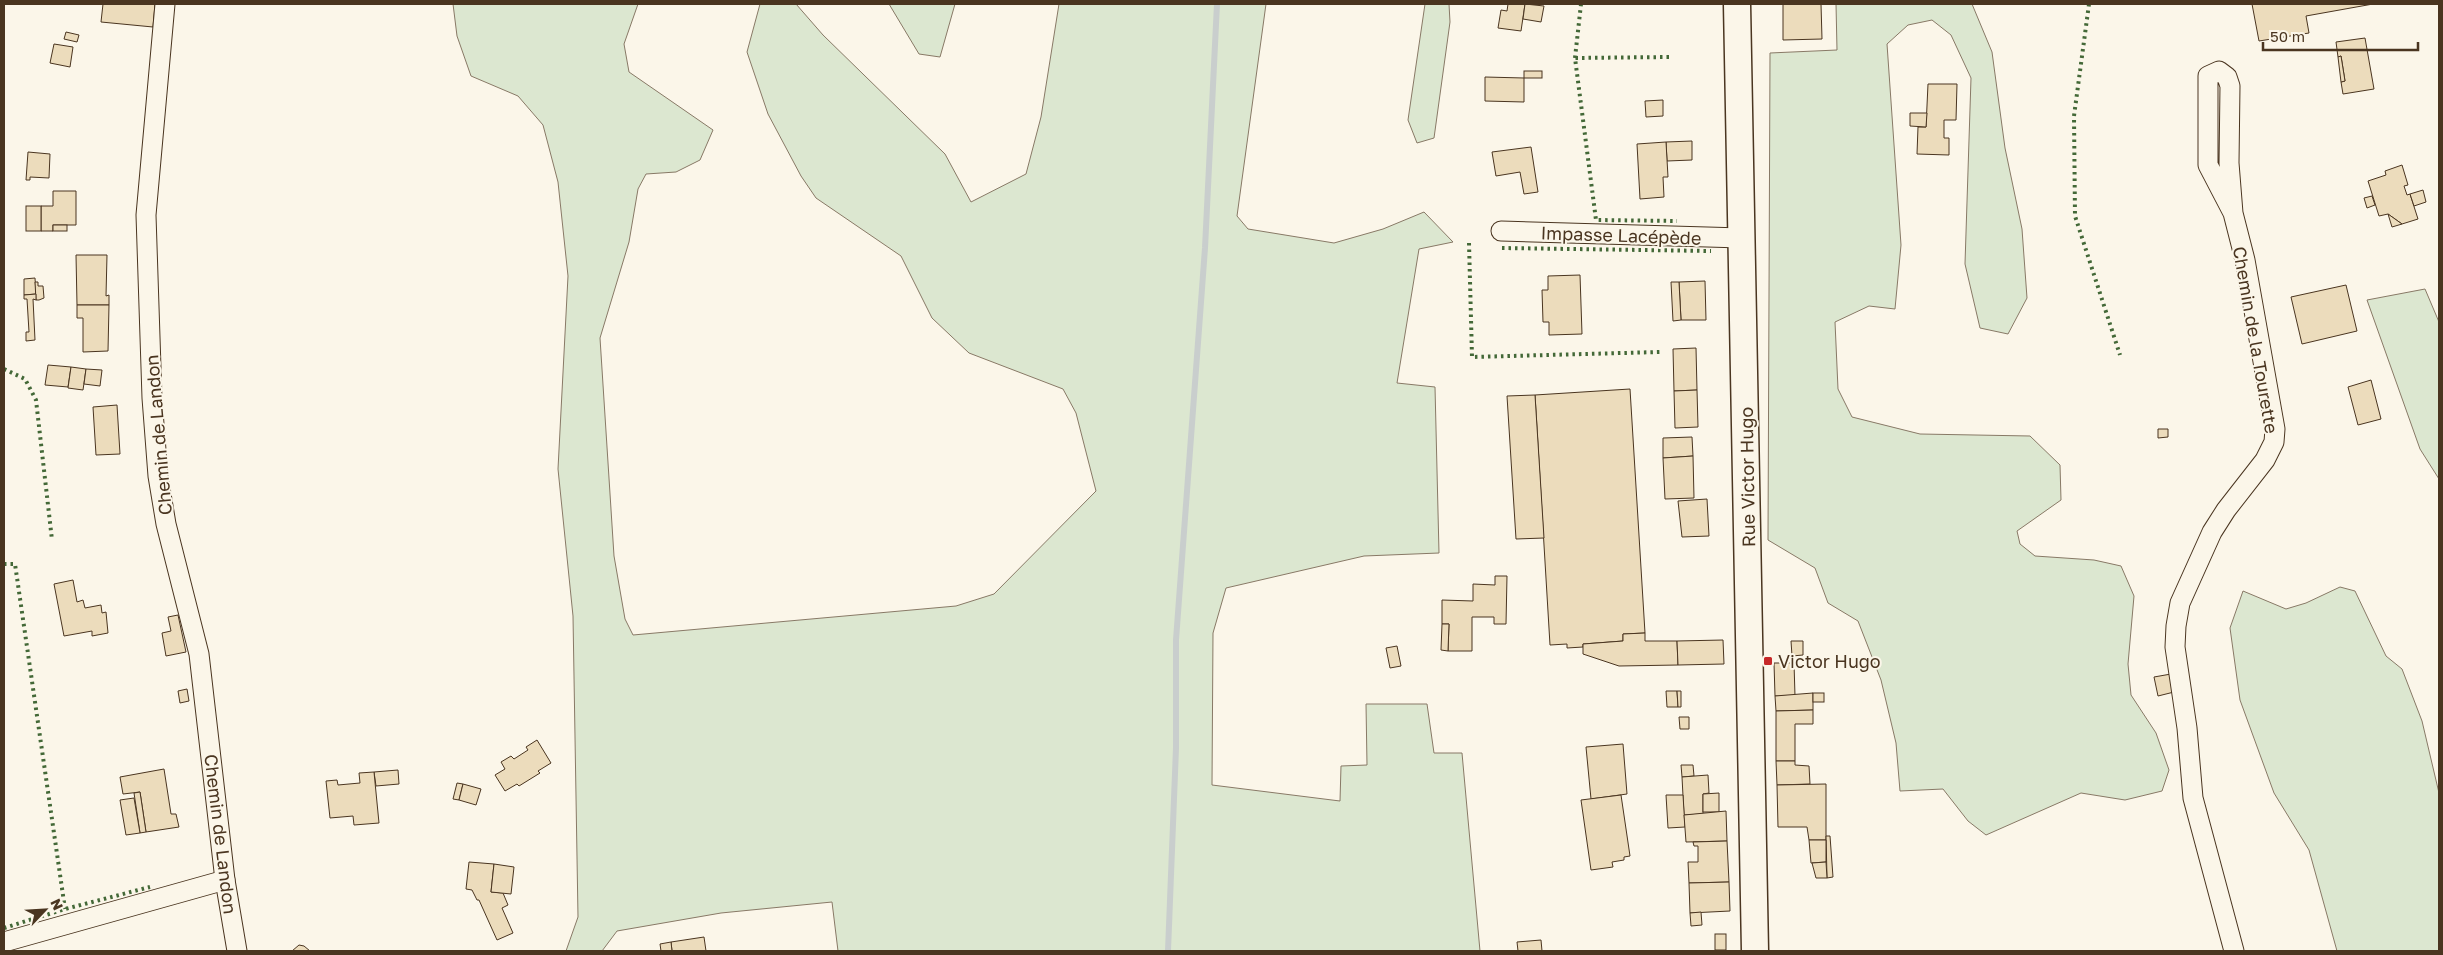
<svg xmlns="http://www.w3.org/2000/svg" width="2443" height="955" font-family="'Golos Text',sans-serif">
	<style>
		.green { fill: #dce7d0; stroke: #887966 }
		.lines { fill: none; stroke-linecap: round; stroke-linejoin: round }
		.stream { stroke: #c9cecd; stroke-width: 6 }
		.building { fill: #ecdcbc; stroke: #4a3520 }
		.street-casing { stroke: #4a3520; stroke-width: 21 }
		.secondary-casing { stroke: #4a3520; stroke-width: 29 }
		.street { stroke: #fbf6e9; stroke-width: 19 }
		.secondary { stroke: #fbf6e9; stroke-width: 26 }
		.hedge { stroke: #436837; stroke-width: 4; stroke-dasharray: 2.5 4; stroke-linecap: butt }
		.poi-dot { fill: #c62828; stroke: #fbf6e9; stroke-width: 2 }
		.labels { text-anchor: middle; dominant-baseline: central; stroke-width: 4; stroke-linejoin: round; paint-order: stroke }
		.street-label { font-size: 18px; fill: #4a3520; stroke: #fbf6e9 }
		.poi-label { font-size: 18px; fill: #4a3520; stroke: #fbf6e9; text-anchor: start }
	</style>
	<rect width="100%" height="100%" fill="#fbf6e9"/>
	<g class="green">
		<path d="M453,4H638L624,44L629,72L713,130L700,160L676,172L646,174L638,189L629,242L600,338L614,556L625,619L633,635L956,606L994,594L1096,491L1076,413L1063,389L969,353L932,318L901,256L816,198L801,176L768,114L747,52L760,4H796L823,35L945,154L971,202L1026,174L1041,117L1059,4H1266L1237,216L1248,229L1334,243L1383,229L1424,212L1453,242L1419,249L1397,383L1435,387L1439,553L1364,556L1226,588L1213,633L1212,785L1340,801L1341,766L1367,765L1366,704H1427L1434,753H1462L1480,951H838L832,902L721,913L617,931L602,951H566L578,917L573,616L558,469L568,276L558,182L543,125L518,96L471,76L457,36Z"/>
		<path d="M889,4H955L940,57L919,54Z"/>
		<path d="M1425,4H1449L1450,22L1434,138L1417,143L1408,120Z"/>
		<path d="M1836,4H1972L1992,52L2005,148L2022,229L2027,298L2008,334L1980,328L1965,264L1971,78L1951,35L1932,20L1908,25L1887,44L1901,245L1895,309L1869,306L1835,322L1838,389L1852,417L1920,434L2030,436L2060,465L2061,500L2017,531L2020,544L2035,556L2094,560L2121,566L2134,596L2128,664L2131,695L2156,733L2169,770L2162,791L2125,800L2081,793L1986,835L1968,821L1943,789L1900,791L1896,743L1881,680L1858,621L1828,603L1815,568L1768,540L1770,53L1837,50Z"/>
		<path d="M2425,289L2439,322V479L2420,449L2367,300Z"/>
		<path d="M2340,587L2355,591L2386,656L2402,669L2422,721L2439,793V951H2337L2309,850L2274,793L2240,700L2230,628L2243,591L2286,609L2306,603Z"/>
	</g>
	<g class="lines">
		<path class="stream" d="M1168,951L1176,748V640L1205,248L1217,4"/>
	</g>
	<g class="building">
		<path d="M103,4H155L153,27L101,22Z"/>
		<path d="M1508,4H1525L1521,31L1498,28L1501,10L1507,11Z"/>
		<path d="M1525,4L1544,6L1541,22L1523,19Z"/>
		<path d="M1783,4H1821L1822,39L1783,40Z"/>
		<path d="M2252,4H2373L2306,16L2309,33L2259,41Z"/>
		<path d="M66,32L79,35L77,42L64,39Z"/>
		<path d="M2365,38L2374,89L2343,94L2341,82L2345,81L2341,56L2338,57L2336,42Z"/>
		<path d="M54,44L73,47L70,67L50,63Z"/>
		<path d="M2341,56L2345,81L2341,82L2338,57Z"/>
		<rect x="1524" y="71" width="18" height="7"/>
		<path d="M1485,77L1524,78V102L1485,101Z"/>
		<path d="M1928,84H1957L1956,120H1944V138H1949V155L1917,154L1918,127H1926Z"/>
		<path d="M1663,100V116L1646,117L1645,101Z"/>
		<path d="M1910,113H1927L1926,127L1910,126Z"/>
		<path d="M1692,141V160L1667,161L1666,142Z"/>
		<path d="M1666,142L1668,177H1663L1664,197L1640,199L1637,144Z"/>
		<path d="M1531,147L1538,192L1524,194L1520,172L1496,176L1492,152Z"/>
		<path d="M28,152L50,154L49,178L30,177V180H26Z"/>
		<path d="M2402,165L2408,185L2404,186L2407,195L2410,194L2418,219L2402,224L2388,214L2379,216L2368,181L2386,175L2385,171Z"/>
		<path d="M2423,190L2426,202L2414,206L2410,194Z"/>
		<path d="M53,191H76V225H53V231H41V206H53Z"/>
		<path d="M2372,196L2375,205L2367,208L2364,198Z"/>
		<rect x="26" y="206" width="15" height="25"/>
		<path d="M2388,214L2402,224L2392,227Z"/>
		<rect x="53" y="225" width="14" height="6"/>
		<path d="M76,255H107L106,296L109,295V305H77Z"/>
		<path d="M1580,275L1582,334L1549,335V322H1543L1542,290H1548V276Z"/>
		<path d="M35,278L36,294L24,295V279Z"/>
		<path d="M1705,281L1706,320H1681L1679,282Z"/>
		<path d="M35,282H38V286H43L44,298L39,300H36Z"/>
		<path d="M1671,282H1679L1681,320L1673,321Z"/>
		<path d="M2346,285L2357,331L2302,344L2291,297Z"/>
		<path d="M36,294V300L33,299L35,340L26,341V332H29L27,299H24V295Z"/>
		<path d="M77,305H109L108,351L83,352V318H77Z"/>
		<path d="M1696,348L1697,390L1674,391L1673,349Z"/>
		<path d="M48,365L71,367L68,387L45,385Z"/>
		<path d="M71,367L86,369L83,390L68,388Z"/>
		<path d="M86,369L102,370L100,386L84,384Z"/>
		<path d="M2371,380L2381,419L2358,425L2348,387Z"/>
		<path d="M1630,389L1645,633L1623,634V641L1583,644V647L1567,648V644L1550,645L1535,395Z"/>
		<path d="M1697,390L1698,427L1675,428L1674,391Z"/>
		<path d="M1535,395L1544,538L1516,539L1507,396Z"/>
		<path d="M117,405L120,454L96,455L93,407Z"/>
		<path d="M2158,429H2168V437L2158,438Z"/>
		<path d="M1692,437L1693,456L1663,458V438Z"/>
		<path d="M1693,456L1694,498L1665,499L1663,458Z"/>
		<path d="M1707,499L1709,536L1682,537L1678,501Z"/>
		<path d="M1495,576H1507L1506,624H1494V617H1472V651H1448L1449,624H1442V600L1473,601V584L1495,585Z"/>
		<path d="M73,580L77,602L83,600L85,608L101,605L102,613L106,612L108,633L92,636V631L64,636L54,584Z"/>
		<path d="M178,615L186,652L166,656L162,633L171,631L168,617Z"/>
		<path d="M1442,624H1449L1448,651L1441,650Z"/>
		<path d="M1645,633V641H1677L1678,665L1619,666L1583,654V644L1623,641V634Z"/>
		<path d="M1723,640L1724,664L1678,665L1677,641Z"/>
		<path d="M1791,641H1803V655L1792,656Z"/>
		<path d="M1397,646L1401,666L1390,668L1386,648Z"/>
		<path d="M1774,663H1794L1795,696H1775Z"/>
		<path d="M2171,674L2174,692L2158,696L2154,677Z"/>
		<path d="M187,689L189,701L180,703L178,691Z"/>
		<path d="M1666,691H1677L1678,707H1667Z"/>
		<path d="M1677,691H1681V707H1678Z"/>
		<path d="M1813,693V710L1776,711L1775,696Z"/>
		<rect x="1813" y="693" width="11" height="9"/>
		<path d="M1813,710V724H1795V761H1776V711Z"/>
		<path d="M1679,717H1689V729H1680Z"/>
		<path d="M537,740L551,763L538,771L540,773L519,786L517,784L505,791L495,775L505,769L501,762L511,756L514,759L528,750L526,747Z"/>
		<path d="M1623,744L1627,794L1591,799L1586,747Z"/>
		<path d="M1776,761H1795V765L1809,766L1810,784L1777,785Z"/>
		<path d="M1681,765H1693L1694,776L1682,777Z"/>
		<path d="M164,769L171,814H176L179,827L146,832L140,792L123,794L120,777Z"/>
		<path d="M398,770L399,784L376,786L374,772Z"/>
		<path d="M374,772L379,823L354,825L353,816L330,818L326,781L337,780L338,785L360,783L359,773Z"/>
		<path d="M1708,775L1709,793L1703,794V814L1684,815L1682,777Z"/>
		<path d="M457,783L463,784L459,800L453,799Z"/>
		<path d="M463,784L481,789L476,805L459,800Z"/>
		<path d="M1826,784V840H1809L1807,827H1778L1777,785Z"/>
		<path d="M140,792L146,832L140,833L134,793Z"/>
		<path d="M1719,793V812H1703V794Z"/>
		<path d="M1621,795L1630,856L1624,857V860L1612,862L1613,867L1591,870L1581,800Z"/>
		<path d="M1666,795H1683L1685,827L1668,828Z"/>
		<path d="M134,798L140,833L126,835L120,800Z"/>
		<path d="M1726,811L1727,841L1686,842L1684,815Z"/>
		<path d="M1826,836H1830L1833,877L1827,878Z"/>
		<path d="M1809,840H1826V862L1811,863Z"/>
		<path d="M1727,841L1729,882L1689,883L1688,862H1698V846H1694L1693,842Z"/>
		<path d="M469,862L494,864L491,892L503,893L508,905L502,908L513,933L497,940L479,900H477L472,890L466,889Z"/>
		<path d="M1826,862L1827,878H1816L1812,863Z"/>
		<path d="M494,864L514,867L511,894L491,892Z"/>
		<path d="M1729,882L1730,911L1690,913L1689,883Z"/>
		<path d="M1701,912L1702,925L1691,926L1690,913Z"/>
		<rect x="1715" y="934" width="11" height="16"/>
		<path d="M704,937L706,951H672L671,942Z"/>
		<path d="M1541,940L1542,951H1518L1517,942Z"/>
		<path d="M671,942L672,951H661L660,944Z"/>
		<path d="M299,945L304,946L310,951H292Z"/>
	</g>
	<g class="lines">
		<defs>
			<g id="street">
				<path d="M165,4L146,215L152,398L158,476L166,524L199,654L225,880L237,951"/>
				<path d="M2233,213L2208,165V76L2219,71L2227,77L2230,86L2229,163L2233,213L2245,260L2275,429L2274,442L2265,460L2226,510L2212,532L2180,603L2176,626L2175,647L2187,728L2193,798L2234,951"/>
				<path d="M1501,231L1742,238"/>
				<path d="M4,942L225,880"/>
			</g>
			<path id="secondary" d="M1737,4L1755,951"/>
		</defs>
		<use href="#street" class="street-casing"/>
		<use href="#secondary" class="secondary-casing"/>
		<use href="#street" class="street"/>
		<use href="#secondary" class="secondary"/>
		<g class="hedge">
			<path d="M2089,4L2074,116L2075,216L2120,355"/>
			<path d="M1669,57L1575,58L1596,220L1677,221"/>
			<path d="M1575,58L1581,4"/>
			<path d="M1469,243L1472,357L1660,352"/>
			<path d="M1502,248L1711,251"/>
			<path d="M4,369L25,379L36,400L52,540"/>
			<path d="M4,564H15L65,909"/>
			<path d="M4,928L65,909L150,887"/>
		</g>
	</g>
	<rect class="poi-dot" x="1763" y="656" width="10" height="10" rx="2.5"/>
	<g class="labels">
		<g class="street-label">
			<text transform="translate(1621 235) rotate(2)">Impasse Lacépède</text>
			<text transform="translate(2256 340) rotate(80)">Chemin de la Tourette</text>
			<text transform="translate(158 435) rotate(-95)">Chemin de Landon</text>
			<text transform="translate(1747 477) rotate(-91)">Rue Victor Hugo</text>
			<text transform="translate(221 834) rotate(83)">Chemin de Landon</text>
		</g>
		<g class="poi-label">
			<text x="1778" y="661">Victor Hugo</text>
		</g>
	</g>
	<rect width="2443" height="955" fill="none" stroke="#4a3520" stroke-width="10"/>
	<g transform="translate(45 910) rotate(65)" stroke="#fbf6e9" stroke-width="4" paint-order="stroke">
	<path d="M0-4L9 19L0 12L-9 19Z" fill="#4a3520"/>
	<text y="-8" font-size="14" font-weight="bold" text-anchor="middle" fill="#4a3520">N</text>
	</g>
	<path d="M2263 42v8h155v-8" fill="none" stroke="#4a3520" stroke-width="2.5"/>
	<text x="2270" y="42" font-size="15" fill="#4a3520" stroke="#fbf6e9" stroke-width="4" paint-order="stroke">50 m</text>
</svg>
